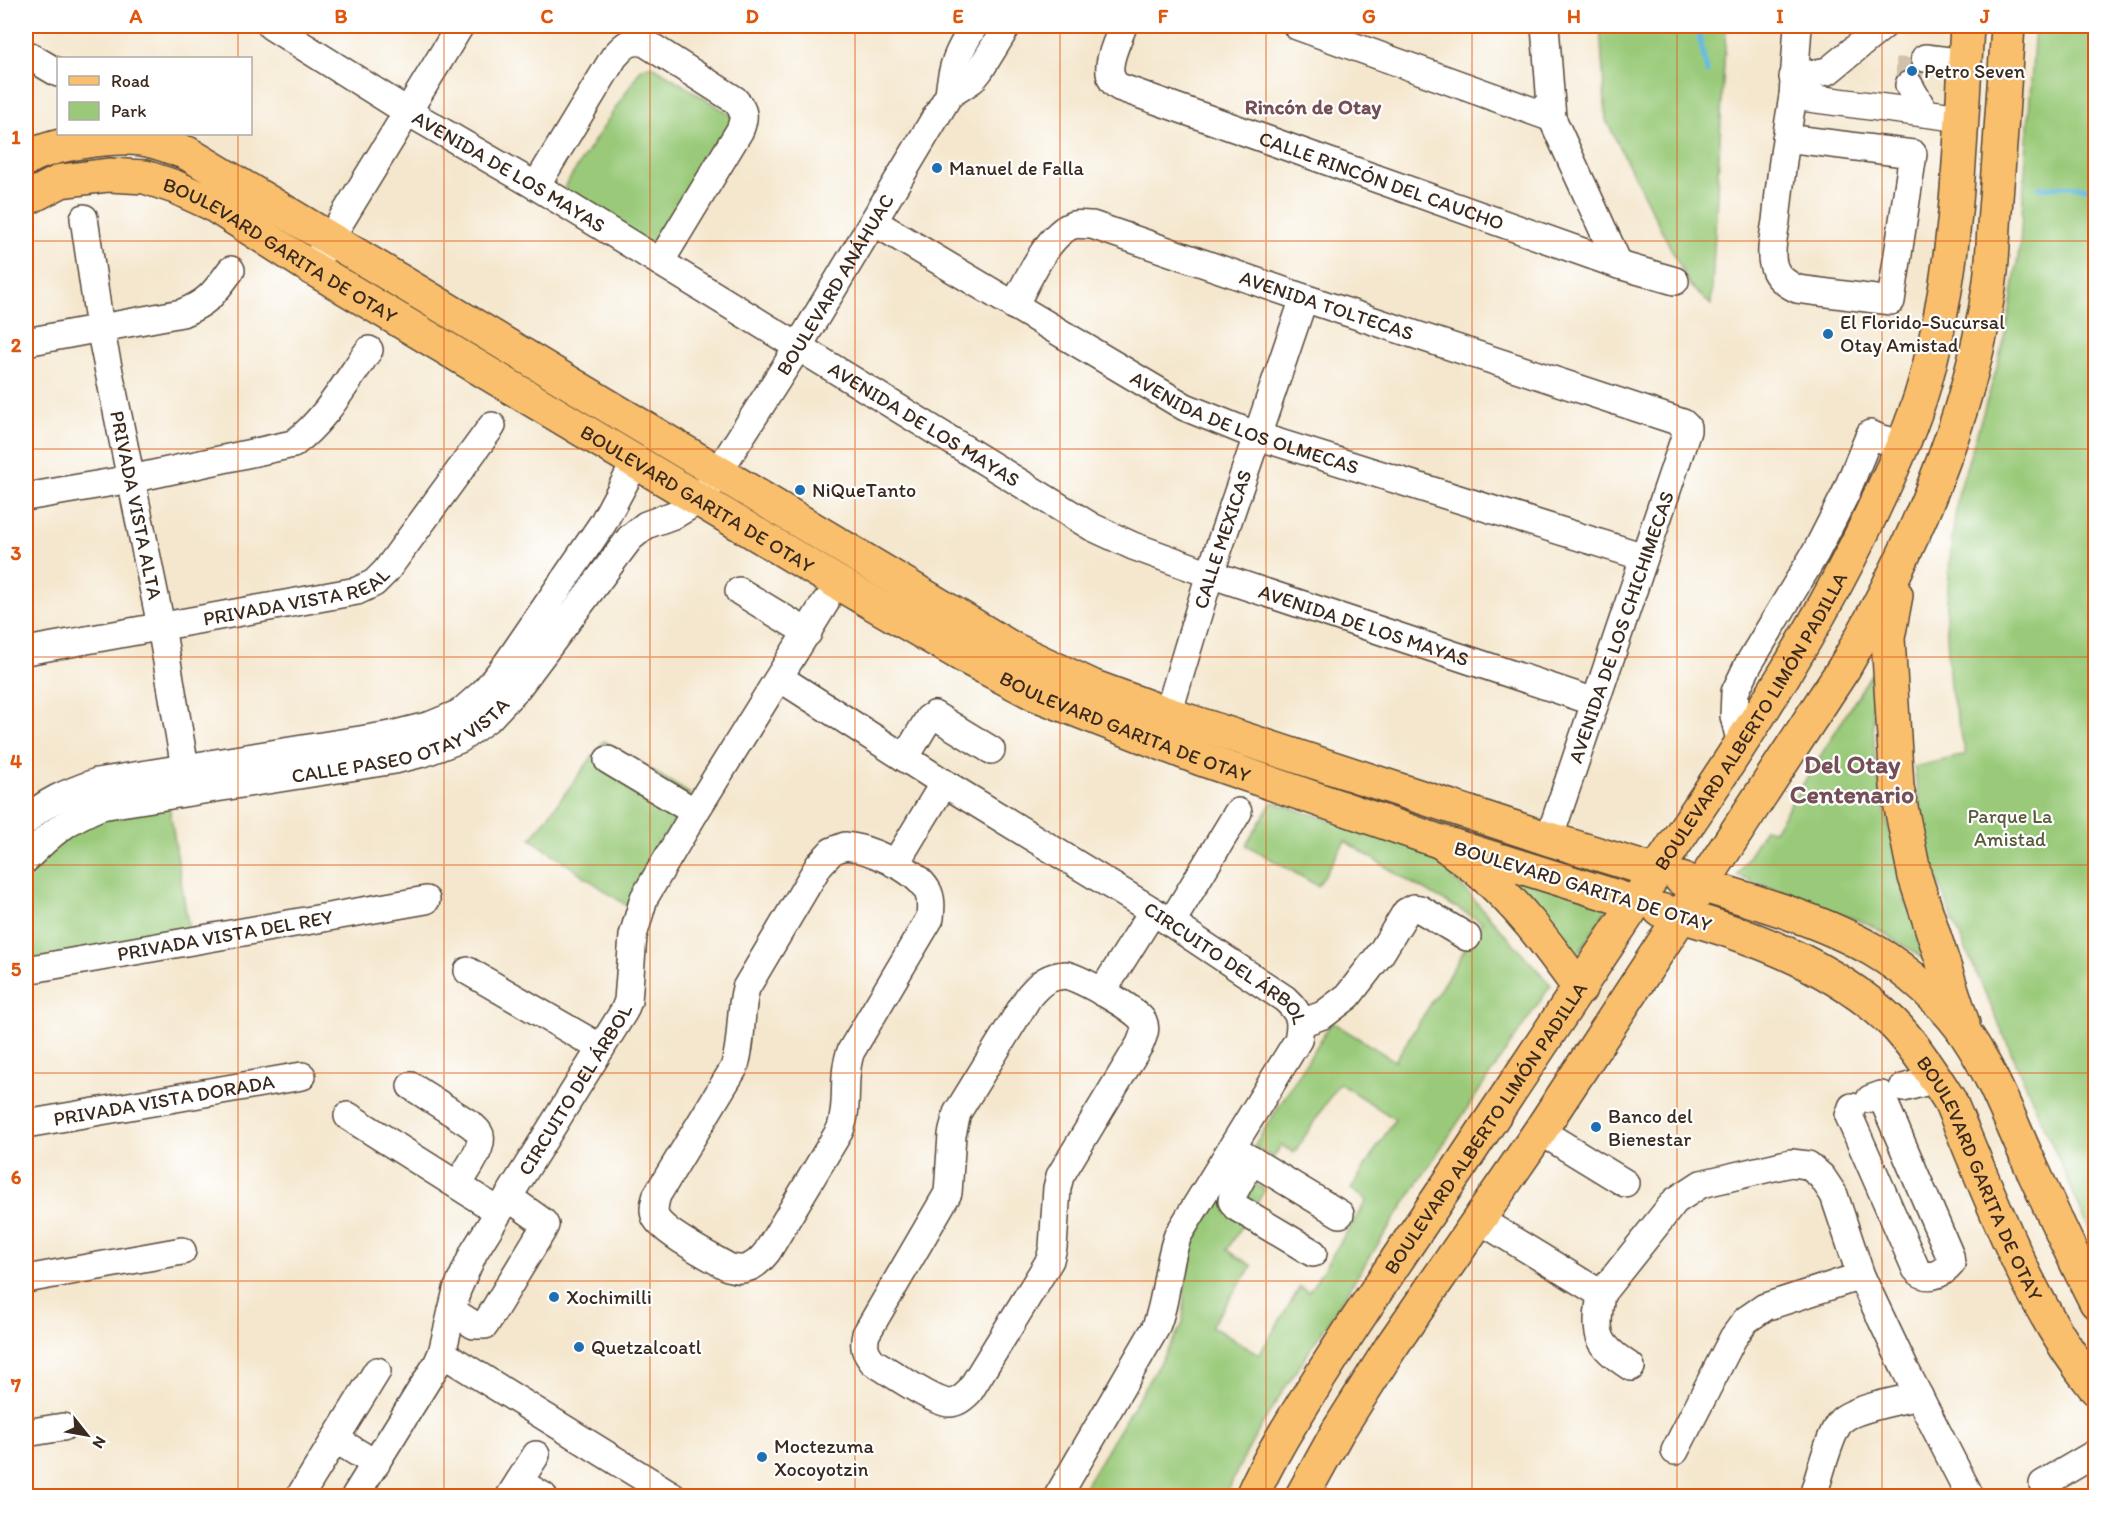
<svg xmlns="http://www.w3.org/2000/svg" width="2121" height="1522" font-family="Itim,sans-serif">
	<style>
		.green { fill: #9aca79; stroke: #6a7a4c; stroke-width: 1.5 }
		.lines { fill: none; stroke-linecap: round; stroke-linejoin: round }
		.stream { stroke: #64bae1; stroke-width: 5 }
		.minor-tunnel { stroke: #cfc1ab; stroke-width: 27; stroke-dasharray: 27 14; stroke-linecap: butt }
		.minor-casing { stroke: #574638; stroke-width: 30 }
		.major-casing { stroke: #574638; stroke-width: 36 }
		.highway-casing { stroke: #574638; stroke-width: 36 }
		.minor { stroke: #fff; stroke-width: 27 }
		.major { stroke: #f9bf6d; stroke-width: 33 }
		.highway { stroke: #f9bf6d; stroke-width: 33 }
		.grid { fill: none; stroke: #df570d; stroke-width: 1.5; stroke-opacity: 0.55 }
		.poi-dot { fill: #1f6fb2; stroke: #fff; stroke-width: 2 }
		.labels { text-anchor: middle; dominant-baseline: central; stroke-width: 4.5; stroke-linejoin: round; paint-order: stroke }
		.poi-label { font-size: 20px; fill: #3b2a1e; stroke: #fff; text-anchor: start }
		.street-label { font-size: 20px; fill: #3b2a1e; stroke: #fff }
		.park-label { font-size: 20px; fill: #585a39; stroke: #fff }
		.neighbourhood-label { font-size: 21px; font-weight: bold; fill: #764f56; stroke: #fff }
		.district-label { font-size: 26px; font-weight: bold; fill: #764f56; stroke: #fff }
		.neatline { fill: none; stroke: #df570d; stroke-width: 2 }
		.grid-label { font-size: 20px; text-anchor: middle; font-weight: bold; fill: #df570d }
	</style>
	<rect width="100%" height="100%" fill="#fff"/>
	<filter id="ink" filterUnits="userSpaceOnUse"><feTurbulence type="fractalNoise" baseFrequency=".0167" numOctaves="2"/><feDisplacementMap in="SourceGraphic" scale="12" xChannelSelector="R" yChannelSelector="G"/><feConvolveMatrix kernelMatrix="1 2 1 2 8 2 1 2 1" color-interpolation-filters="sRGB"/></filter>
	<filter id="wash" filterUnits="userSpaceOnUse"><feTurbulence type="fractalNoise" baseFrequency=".008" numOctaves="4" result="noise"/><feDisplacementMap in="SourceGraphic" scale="24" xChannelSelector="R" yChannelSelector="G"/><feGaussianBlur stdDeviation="1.35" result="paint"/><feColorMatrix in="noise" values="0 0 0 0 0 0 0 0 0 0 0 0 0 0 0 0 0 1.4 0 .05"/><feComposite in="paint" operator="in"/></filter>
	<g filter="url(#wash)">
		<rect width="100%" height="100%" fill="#f4e7ce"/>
		<g class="green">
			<path d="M1600,26H1726L1711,305L1690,286L1606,120Z"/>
			<path d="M2035,26H2095V1242L1953,920L1928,854L1914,767L1966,755L1950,687L1946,616L1951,545L1958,495L1996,371L2008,321L2020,244Z"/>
			<path d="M651,65L731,115L732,127L660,244L650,246L566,194L565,186L641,69Z"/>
			<path d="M1871,674L1875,763L1889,830L1906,903L1935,970L1915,952L1869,924L1737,876L1765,828L1774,831Z"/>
			<path d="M604,741L690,794L627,906L531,839Z"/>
			<path d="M168,798L191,944L26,971V859L51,834Z"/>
			<path d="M1272,802L1414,846L1440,862L1551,985C1476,1094 1403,1204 1332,1316C1295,1374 1252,1432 1226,1496H1079L1183,1324L1186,1253L1237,1172L1265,1190L1227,1250L1252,1266L1211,1326L1259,1355L1300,1287L1309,1292L1367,1200L1351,1189L1395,1119L1339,1083L1294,1153L1281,1145L1273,1158L1254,1146L1332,1022L1395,1061L1482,922L1410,882L1345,841L1318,886L1246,845Z"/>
			<path d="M1484,865L1609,905L1573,962Z"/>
		</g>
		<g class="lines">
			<g class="stream">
				<path d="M1697,26L1707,72"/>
				<path d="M2039,188C2060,186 2076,184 2096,191"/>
			</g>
		</g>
	</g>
	<g filter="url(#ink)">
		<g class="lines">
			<path class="minor-tunnel" d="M1909,85L1910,56L1925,58"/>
			<defs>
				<g id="minor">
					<path id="s1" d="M271,26L408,112L536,186L1092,527L1133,546L1210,574L1595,702"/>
					<path id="s2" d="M1123,26C1117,43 1099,74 1119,87L1619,265L1675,281"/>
					<path d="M1297,26L1552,118"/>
					<path d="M1545,26L1552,118L1619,265"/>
					<path d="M1798,26L1793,96L1962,118"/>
					<path d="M26,54L58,73"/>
					<path d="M1925,58L1965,63"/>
					<path d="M1793,77L1828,71L1883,26"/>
					<path d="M1909,85L1925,113"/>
					<path d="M949,95L972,80L980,70L1007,26"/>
					<path d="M1786,138L1913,154L1891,301L1797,289C1787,284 1777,278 1774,267C1769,255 1774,234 1776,221C1780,179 1786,137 1793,96"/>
					<path d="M536,186L614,57C624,46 628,40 644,42L735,100C745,111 745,117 740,130L660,262"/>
					<path id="s3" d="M84,218L100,328L161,626L188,786"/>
					<path id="s4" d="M874,222L1185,407L1257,436L1644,557"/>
					<path d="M312,268L460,26"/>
					<path id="s5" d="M1014,306C1026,284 1047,234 1073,225C1078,224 1086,225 1092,225L1304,298L1683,423L1687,427V431L1549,839"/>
					<path d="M26,342L182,313C209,302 214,293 231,270"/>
					<path d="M26,497L131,479L293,444C325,421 346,382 369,350"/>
					<path d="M739,591L808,633"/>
					<path id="s6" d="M26,651L357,591L374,583L386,571L492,426"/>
					<path id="s7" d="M780,678L944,783L1153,911L1285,999C1301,1014 1302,1020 1298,1040L1178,1235C1166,1266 1168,1299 1155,1329L1058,1496"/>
					<path id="s8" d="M1168,714L1210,574L1304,298"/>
					<path d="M1741,744L1734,716L1735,692L1748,665L1816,552L1845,495L1870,434L1881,439L1903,444"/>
					<path d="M905,758L929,718L934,715L991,750"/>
					<path d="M608,760L695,812"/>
					<path d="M26,821C46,800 70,792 97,782L391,735L431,725L460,713L484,692L506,665L603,523L636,461"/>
					<path d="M845,846C868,848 914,868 927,890C932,898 931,908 930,918L851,1051C841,1076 850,1105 840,1130L767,1252C756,1266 745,1273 728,1267C711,1257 664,1233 656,1218C652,1210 655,1202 657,1195L734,1068C743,1042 739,1014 746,988L819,865L832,851Z"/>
					<path id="s9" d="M26,859C51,833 67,820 101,806L395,760L423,753L460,739L490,717L518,687L630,538L646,525L676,514L701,499L798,347L949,95C952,64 958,52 974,26"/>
					<path d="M895,864L944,783"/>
					<path d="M1171,923L1238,812"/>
					<path id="s10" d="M26,970L426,900"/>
					<path d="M468,971L601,1048"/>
					<path d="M1066,975C1081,979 1135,1008 1143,1021C1147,1029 1143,1036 1140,1044L1060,1176L1057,1188L1053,1247L1050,1260L969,1392C963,1398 957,1403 949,1403C933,1402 889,1371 873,1362C865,1352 863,1347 866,1334L948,1193L952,1135L957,1113L1029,996C1040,983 1048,976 1066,975Z"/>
					<path d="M1102,992L1153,911"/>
					<path d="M1301,1023L1323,1015L1348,996L1381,953L1406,912L1414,908L1420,909L1467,937"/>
					<path d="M411,1086L470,1124C474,1127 478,1130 480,1135C484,1148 464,1174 458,1185"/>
					<path d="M1903,1088L1936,1079"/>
					<path d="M1852,1107L1849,1116L1916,1269C1926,1281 1942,1275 1951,1264L1950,1256L1881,1095L1870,1099"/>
					<path d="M348,1116L498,1211"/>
					<path id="s11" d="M26,1124L302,1076"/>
					<path d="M1540,1131L1625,1183"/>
					<path d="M1238,1152L1340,1214"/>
					<path d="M1252,1160L1233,1194L1232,1201L1236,1207L1313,1253"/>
					<path d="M1478,1219L1601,1294L1675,1201L1701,1184L1791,1163L1808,1165L1822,1177L1834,1195L1861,1276L1905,1369L1970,1496"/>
					<path d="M26,1279L182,1251"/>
					<path d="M1601,1294C1595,1335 1595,1344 1631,1367"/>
					<path d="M452,1311L474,1325H485L542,1231L545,1225L543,1222L508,1197"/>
					<path d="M442,1353L673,1496"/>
					<path d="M26,1433L63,1427"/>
					<path d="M335,1439L376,1464"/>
					<path d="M1675,1451L1733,1338L1746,1320L1765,1307L1861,1276"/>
					<path d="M519,1482L543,1496"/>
					<path d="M2043,1484L2096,1453"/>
					<path d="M300,1496L377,1371"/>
					<path id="s12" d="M355,1496L437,1364L442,1353L457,1290L474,1252L624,1011L628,1001L633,936L644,898L695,812L825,603"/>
					<path d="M510,1496L536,1455"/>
					<path d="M1813,1496C1819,1478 1829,1436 1840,1422C1850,1409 1902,1400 1919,1396"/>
				</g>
				<g id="major">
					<path d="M26,159C50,144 112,135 141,139C157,141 172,148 187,153L1011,648L1094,687L1168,714L1549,839L1657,872"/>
					<path id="s13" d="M26,199L61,181L109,175L145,177L175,187L212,204L312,268L838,583L965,657L1035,694L1201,759L1441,842L1636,903"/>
				</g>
				<g id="highway">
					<path d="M1896,595L1888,638L1897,787L1915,877L1963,1024"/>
					<path d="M1441,842C1454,852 1469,862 1481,873C1520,906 1550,948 1580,989"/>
					<path d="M1681,879C1743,898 1818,918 1873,950C1907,970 1945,1003 1967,1036C1994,1076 2011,1123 2031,1166C2052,1212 2073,1257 2096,1302"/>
					<path id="s14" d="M1660,910C1742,932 1831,963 1893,1023C1912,1042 1935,1077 1950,1101C1992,1199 2028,1305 2096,1389"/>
					<path id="s15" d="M1252,1496C1270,1455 1294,1418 1318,1380C1363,1309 1410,1240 1457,1171C1538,1051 1618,930 1698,809C1764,710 1825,614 1875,506C1894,466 1913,425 1925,382C1958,263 1960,148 1967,26"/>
					<path d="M1302,1496L1338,1431L1391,1347L1540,1131L1844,668C1912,550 1968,424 1989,288C1993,263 1993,237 1995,211C2000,149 2004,87 2008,26"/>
				</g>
			</defs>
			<use href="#minor" class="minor-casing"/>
			<use href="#major" class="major-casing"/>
			<use href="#highway" class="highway-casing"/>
			<use href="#minor" class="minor"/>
			<use href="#major" class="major"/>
			<use href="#highway" class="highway"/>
		</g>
	</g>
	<path class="grid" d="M238,26V58M444,26V1496M650,26V1496M855,26V1496M1060,26V1496M1266,26V1496M1472,26V1496M1677,26V1496M1882,26V1496M238,134V1496M26,241H2096M26,449H2096M26,657H2096M26,865H2096M26,1073H2096M26,1281H2096"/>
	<g class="poi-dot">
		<circle cx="1912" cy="71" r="6"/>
		<circle cx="937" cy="168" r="6"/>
		<circle cx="1828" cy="334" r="6"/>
		<circle cx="800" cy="490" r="6"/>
		<circle cx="1596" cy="1127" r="6"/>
		<circle cx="554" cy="1297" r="6"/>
		<circle cx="579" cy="1347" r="6"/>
		<circle cx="762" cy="1457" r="6"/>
	</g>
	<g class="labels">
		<g class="poi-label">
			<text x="1924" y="71">Petro Seven</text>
			<text x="949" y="168">Manuel de Falla</text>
			<text x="1840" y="322">El Florido-Sucursal<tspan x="1840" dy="23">Otay Amistad</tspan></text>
			<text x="812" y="490">NiQueTanto</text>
			<text x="1608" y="1116">Banco del<tspan x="1608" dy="23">Bienestar</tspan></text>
			<text x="566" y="1297">Xochimilli</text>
			<text x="591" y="1347">Quetzalcoatl</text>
			<text x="774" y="1446">Moctezuma<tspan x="774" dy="23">Xocoyotzin</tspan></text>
		</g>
		<g class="street-label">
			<text stroke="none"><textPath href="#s1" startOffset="279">AVENIDA DE LOS MAYAS</textPath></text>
			<text stroke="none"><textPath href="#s2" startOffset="345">CALLE RINCÓN DEL CAUCHO</textPath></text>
			<text stroke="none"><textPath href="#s13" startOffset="278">BOULEVARD GARITA DE OTAY</textPath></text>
			<text stroke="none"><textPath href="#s9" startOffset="1058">BOULEVARD ANÁHUAC</textPath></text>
			<text stroke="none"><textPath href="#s5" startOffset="369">AVENIDA TOLTECAS</textPath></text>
			<text stroke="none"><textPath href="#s4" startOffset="423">AVENIDA DE LOS OLMECAS</textPath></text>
			<text stroke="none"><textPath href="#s1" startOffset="765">AVENIDA DE LOS MAYAS</textPath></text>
			<text stroke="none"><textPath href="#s13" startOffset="764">BOULEVARD GARITA DE OTAY</textPath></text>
			<text stroke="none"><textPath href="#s3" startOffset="292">PRIVADA VISTA ALTA</textPath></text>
			<text stroke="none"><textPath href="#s8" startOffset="183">CALLE MEXICAS</textPath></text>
			<text stroke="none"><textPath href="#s6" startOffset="276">PRIVADA VISTA REAL</textPath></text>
			<text stroke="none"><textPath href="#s1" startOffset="1251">AVENIDA DE LOS MAYAS</textPath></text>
			<text transform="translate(1621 627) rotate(-71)">AVENIDA DE LOS CHICHIMECAS</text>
			<text stroke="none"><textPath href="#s15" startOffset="922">BOULEVARD ALBERTO LIMÓN PADILLA</textPath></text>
			<text stroke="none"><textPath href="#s13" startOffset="1250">BOULEVARD GARITA DE OTAY</textPath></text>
			<text stroke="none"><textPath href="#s9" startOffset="402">CALLE PASEO OTAY VISTA</textPath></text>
			<text transform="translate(1583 886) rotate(17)">BOULEVARD GARITA DE OTAY</text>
			<text stroke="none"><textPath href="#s10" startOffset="202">PRIVADA VISTA DEL REY</textPath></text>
			<text stroke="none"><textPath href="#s7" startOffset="530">CIRCUITO DEL ÁRBOL</textPath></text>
			<text stroke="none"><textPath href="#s12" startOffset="465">CIRCUITO DEL ÁRBOL</textPath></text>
			<text stroke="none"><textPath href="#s11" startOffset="140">PRIVADA VISTA DORADA</textPath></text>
			<text stroke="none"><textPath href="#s15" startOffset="436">BOULEVARD ALBERTO LIMÓN PADILLA</textPath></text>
			<text stroke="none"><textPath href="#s14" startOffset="441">BOULEVARD GARITA DE OTAY</textPath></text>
		</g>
		<g class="park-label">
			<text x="2010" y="816">Parque La<tspan x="2010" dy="23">Amistad</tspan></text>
		</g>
		<g class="neighbourhood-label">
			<text x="1313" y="106">Rincón de Otay</text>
		</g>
		<g class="district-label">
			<text x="1852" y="764">Del Otay<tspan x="1852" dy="30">Centenario</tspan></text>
		</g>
	</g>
	<rect width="2121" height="1522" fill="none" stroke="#fff" stroke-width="66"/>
	<rect x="57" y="57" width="195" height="78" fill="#ffffff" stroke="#b1aaa5" stroke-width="1.5"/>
	<rect x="69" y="76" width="30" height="9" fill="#f9bf6d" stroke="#b1aaa5" stroke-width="1.5"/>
	<text x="111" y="87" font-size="18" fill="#3b2a1e">Road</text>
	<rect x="69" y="102" width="30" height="18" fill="#9aca79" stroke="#b1aaa5" stroke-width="1.5"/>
	<text x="111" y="117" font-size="18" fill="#3b2a1e">Park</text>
	<g transform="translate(87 1435) rotate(121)" stroke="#ffffff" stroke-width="4.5" paint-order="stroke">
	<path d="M0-4.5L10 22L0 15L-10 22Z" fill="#3b2a1e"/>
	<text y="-9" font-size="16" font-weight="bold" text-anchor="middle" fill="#3b2a1e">N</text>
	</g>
	<rect x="33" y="33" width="2055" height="1456" class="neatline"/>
	<g class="grid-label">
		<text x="136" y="23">A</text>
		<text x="341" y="23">B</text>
		<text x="547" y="23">C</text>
		<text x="752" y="23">D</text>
		<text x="958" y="23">E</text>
		<text x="1163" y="23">F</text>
		<text x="1369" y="23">G</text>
		<text x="1574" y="23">H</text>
		<text x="1780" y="23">I</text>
		<text x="1985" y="23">J</text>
		<text x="16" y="144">1</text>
		<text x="16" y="352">2</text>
		<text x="16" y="560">3</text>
		<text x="16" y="768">4</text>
		<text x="16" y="976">5</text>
		<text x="16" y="1184">6</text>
		<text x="16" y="1392">7</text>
	</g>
</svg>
